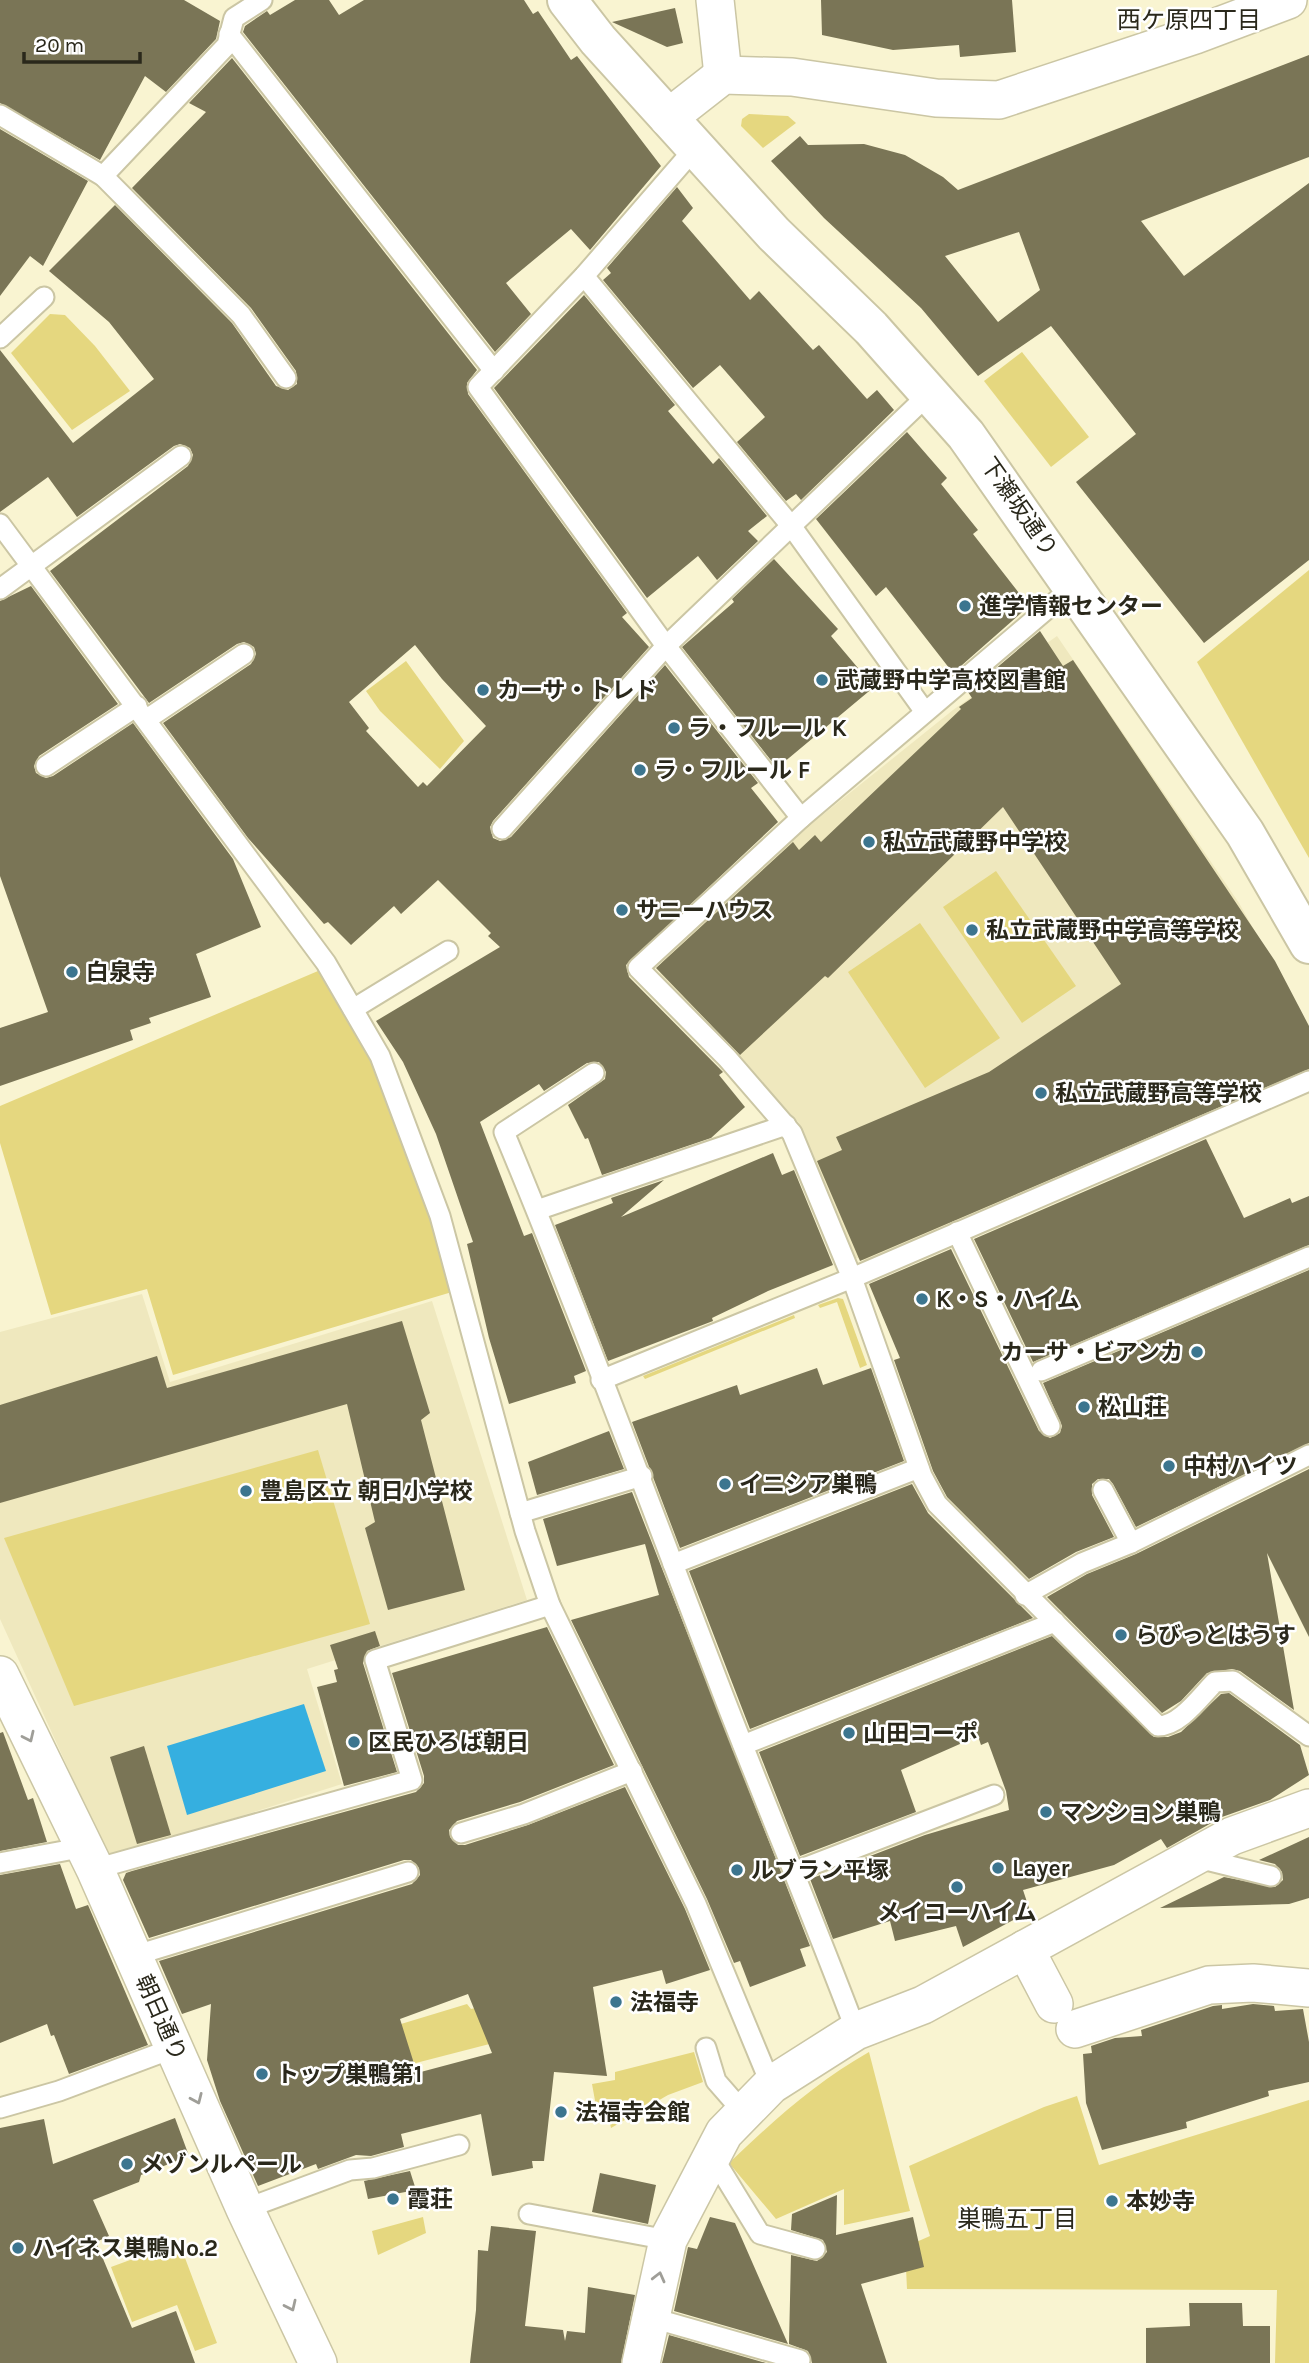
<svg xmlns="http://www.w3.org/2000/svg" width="1309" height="2363" font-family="Karla,'Noto Sans JP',sans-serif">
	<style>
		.built { fill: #efe8be }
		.green { fill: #e5d77f }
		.water { fill: #35afe0 }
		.building { fill: #7a7556; fill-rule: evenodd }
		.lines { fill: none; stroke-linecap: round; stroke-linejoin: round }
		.service-casing { stroke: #cbc6a4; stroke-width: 23 }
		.minor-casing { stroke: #cbc6a4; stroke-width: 40 }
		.tertiary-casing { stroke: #cbc6a4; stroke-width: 42 }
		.service { stroke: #fff; stroke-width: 19 }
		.minor { stroke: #fff; stroke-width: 37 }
		.tertiary { stroke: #fff; stroke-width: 38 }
		.oneway { stroke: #9f9e98 }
		.poi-dot { fill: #3c758f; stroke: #fff; stroke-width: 2.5 }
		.labels { text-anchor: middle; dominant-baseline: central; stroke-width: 5; stroke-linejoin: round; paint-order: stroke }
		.street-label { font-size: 23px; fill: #2a281b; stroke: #fff }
		.poi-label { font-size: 23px; font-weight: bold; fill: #2a281b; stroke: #fff; text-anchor: start }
		.neighbourhood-label { font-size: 24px; fill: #2a281b; stroke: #fff }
	</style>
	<rect width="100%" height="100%" fill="#f9f4d1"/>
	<g class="built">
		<path d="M1057,636L1239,903L1309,1028V1073L866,1260L852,1257L799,1123L660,976L662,956L759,866L953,710Z"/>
		<path d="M142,1294L170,1382L432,1301L527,1600L307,1669L342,1784L109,1858L0,1619V1332Z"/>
	</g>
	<g class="green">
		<path d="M749,114L788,116L796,123L763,148L741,126L742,119Z"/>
		<path d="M50,314L65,315L95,346L130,391L72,430L11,353Z"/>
		<path d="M1022,352L1089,437L1051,467L984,381Z"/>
		<path d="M1309,570V858L1197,662Z"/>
		<path d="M406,661L464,741L440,769L380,711L366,691Z"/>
		<path d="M996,871L1076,986L1022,1023L943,907Z"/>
		<path d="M920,923L1000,1038L925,1088L848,972Z"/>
		<path d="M318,971L370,1059L428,1204L452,1292L173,1375L147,1289L51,1315L0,1143V1106Z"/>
		<path d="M838,1298L843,1299L867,1365L860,1368L837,1302L820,1308L818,1305Z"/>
		<path d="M794,1315L795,1318L645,1379L643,1376Z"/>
		<path d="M318,1450L370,1624L74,1706L4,1538Z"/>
		<path d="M495,2003L505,2040L412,2064L401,2024L467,2004L471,2009Z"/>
		<path d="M694,2052L703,2082L668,2095L611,2128L606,2106H596L592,2084L615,2080V2072Z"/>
		<path d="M869,2052L910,2211L844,2225V2189L776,2219L729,2163C773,2121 816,2082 869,2052Z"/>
		<path d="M1077,2096L1099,2165L1309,2100V2363H1275L1277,2290L907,2289L905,2247L930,2236L909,2166L1044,2107Z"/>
		<path d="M423,2217L426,2233L378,2255L372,2231Z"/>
		<path d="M179,2242L217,2343L195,2351L177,2305L132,2322L111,2267Z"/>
	</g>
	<path class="water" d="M304,1704L326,1771L187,1815L167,1746Z"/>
	<g class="building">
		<path d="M0,0H184L220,21L216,39L166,92L145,76L100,160L0,103Z"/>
		<path d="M295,0H329L339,15L364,0H524L533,14L538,11L571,60L577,56L661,166L590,250L571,229L506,283L531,314L495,352L243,32L245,26L267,11L270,15Z"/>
		<path d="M821,0H1012L1016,52L960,57L959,45L893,50L822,35Z"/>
		<path d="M675,8L683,43L667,47L612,22Z"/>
		<path d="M1309,55V157L1141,221L1184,276L1309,183V560L1204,643L1076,482L1136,434L1051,326L978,376L921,308L824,218L771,161L800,136L808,145L864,144L905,155L943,177L958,190ZM1019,232L1040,290L998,322L945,256Z"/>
		<path d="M232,58L477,370L467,383L468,394L627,613L622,617L649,647L493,821L490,827L493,838L500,841L511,837L665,665L758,783L751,788L778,822L626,965L629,977L723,1072L719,1075L745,1107L711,1138L602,1175L588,1138L585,1139L568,1105L605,1079L606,1072L599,1062L587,1063L544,1091L539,1084L480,1122L524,1236L532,1233L586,1371L574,1376L576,1383L509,1404L489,1338L467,1244L473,1242L436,1134L403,1062L376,1021L500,947L488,936L491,933L438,880L401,914L394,906L351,945L328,922L324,924L248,838L163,723L251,664L256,654L254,647L244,642L237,644L149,703L50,571L188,466L193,455L190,448L180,444L174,446L77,517L48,477L0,512V350L73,443L154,379L109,322L49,271L115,205L232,323L276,386L288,390L297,384L296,371L251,308L132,188L206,112L189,103ZM415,645L442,679L486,726L427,786L423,782L418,787L366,731L369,728L349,702Z"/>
		<path d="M0,129L88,181L43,266L30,256L0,296Z"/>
		<path d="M677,187L693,208L682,221L750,300L759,291L813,350L819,345L867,399L877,390L894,410L801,500L796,494L786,501L737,442L765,417L720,365L693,388L603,280L611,273L607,268Z"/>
		<path d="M584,295L675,405L668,411L713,464L719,458L767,516L748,531L758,541L717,580L698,556L647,598L494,388Z"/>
		<path d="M907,432L947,478L941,484L978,530L973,534L1029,606L953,673L886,587L876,596L816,519Z"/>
		<path d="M774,559L838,629L831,636L874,687L777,768L682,647L734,602L732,599Z"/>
		<path d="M31,586L118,704L39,756L34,766L36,773L46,778L53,776L133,723L233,859L261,927L196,954L211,997L149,1018L151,1023L130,1030L133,1040L0,1086V1028L48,1012L0,876V601Z"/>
		<path d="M1040,631L1063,666L1073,660L1275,961L1309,1026V1069L860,1261L817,1161L842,1150L836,1137L989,1072L1121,984L1003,807L828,978L825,976L740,1055L656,968L793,842L799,850L815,835L821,842L961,709L959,707L972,698L968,692Z"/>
		<path d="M1206,1139L1244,1218L1290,1198L1292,1203L1309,1196V1245L1033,1362L974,1239Z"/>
		<path d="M773,1153L782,1175L794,1170L833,1265L768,1291L712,1318L713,1321L608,1361L555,1225L613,1203L611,1198L664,1180L621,1217Z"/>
		<path d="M951,1249L1039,1431L1050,1438L1060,1433L1062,1426L1043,1383L1309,1270V1443L1136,1527L1113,1484L1109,1479H1098L1092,1484V1495L1114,1537L1076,1552L1029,1579L947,1497L933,1471L894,1360L900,1358L869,1284Z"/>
		<path d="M402,1321L430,1413L421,1420L465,1590L388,1610L365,1528L375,1522L347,1404L0,1503V1405L157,1356L167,1388Z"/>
		<path d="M817,1368L823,1385L871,1368L904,1461L680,1548L632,1422L737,1385L740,1395Z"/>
		<path d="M609,1431L624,1469L537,1495L528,1462Z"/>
		<path d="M1309,1469V1637L1267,1553L1294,1710L1240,1671L1232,1669L1207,1673L1181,1701L1162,1713L1047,1597L1087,1574L1136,1554Z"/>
		<path d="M912,1484L928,1513L1033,1618L750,1729L689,1571Z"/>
		<path d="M632,1492L810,1946L800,1949L806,1966L750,1987L740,1961L734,1963L707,1899L571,1620L659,1595L645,1544L557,1566L543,1519Z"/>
		<path d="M547,1627L614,1765L520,1802L457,1821L449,1830L450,1837L458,1845H465L528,1825L625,1787L685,1909L710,1970L666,1984L662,1970L593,1987L607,2076L554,2072L544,2161H532L533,2168L492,2176L481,2114L401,2134L404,2147L371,2156L356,2155L318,2169L316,2164L258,2186L220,2101L207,2060L211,2004L182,2014L159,1961L412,1884L420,1875L419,1868L411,1860H404L149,1938L123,1880L126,1873L132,1871L416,1792L424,1783V1776L392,1673ZM468,1994L492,2053L417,2073L400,2019Z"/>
		<path d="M375,1631L380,1646L367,1651L363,1663L397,1772L344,1786L317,1687L337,1682L334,1670L338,1669L330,1645Z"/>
		<path d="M1052,1636L1154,1737H1168L1181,1732L1221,1694L1229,1693L1300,1745L1309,1775L1270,1800L1222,1817L1167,1848L1161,1839L1114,1865L1023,1890L1030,1911L963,1947L956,1926L895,1941L890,1921L833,1939L810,1879L925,1835L1009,1810L1006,1791L988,1742L981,1745L978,1736L901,1770L916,1812L800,1856L759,1752Z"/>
		<path d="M3,1732L28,1800L33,1798L47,1842L0,1851V1733Z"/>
		<path d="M144,1746L171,1835L137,1844L110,1757Z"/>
		<path d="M1309,1837V1898L1289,1904L1160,1908L1224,1877L1275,1887L1283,1880L1282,1872L1275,1864L1259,1860Z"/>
		<path d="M60,1864L76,1909L88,1905L148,2045L69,2074L54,2035L51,2036L47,2024L0,2043V1875Z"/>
		<path d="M1253,2004L1274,2006L1275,2011L1303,2009L1309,2042V2082L1268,2091L1269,2096L1186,2122L1187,2128L1102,2150L1086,2103L1083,2054L1092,2053L1091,2046L1115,2038L1142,2036L1141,2030L1213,2006L1222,2005V2009Z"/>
		<path d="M175,2118L189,2156L141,2175L139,2182L93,2200L109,2236L96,2242L132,2328L176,2311L195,2363H0V2128L44,2119L53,2164Z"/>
		<path d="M410,2171L416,2190L368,2199L364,2181Z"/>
		<path d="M600,2173L656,2185L648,2224L592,2212Z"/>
		<path d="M837,2195L836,2235L913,2217L924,2267L861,2284L887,2363H812L808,2351L789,2344L791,2255L817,2261L827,2252L823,2240L791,2230L792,2214Z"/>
		<path d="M710,2217L735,2223L788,2344L674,2311L688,2247L697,2249Z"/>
		<path d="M491,2226L536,2231L525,2326L563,2330L565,2341L567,2331L585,2333L588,2287L635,2295L621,2363H470L476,2310L478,2250L488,2251Z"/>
		<path d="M1189,2303H1242L1243,2326H1270V2363H1146V2328L1190,2326Z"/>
		<path d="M669,2335L766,2363H662Z"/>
	</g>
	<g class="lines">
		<defs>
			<g id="service">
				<path d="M229,34L494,371"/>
				<path d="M0,115L103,176L241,315L286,378"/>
				<path d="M696,147L584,276L478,387L666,646L801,818"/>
				<path d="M103,176L227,45L234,18L262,0"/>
				<path d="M584,276L792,527L925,712"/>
				<path d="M0,338L44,297"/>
				<path d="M0,524L326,963L380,1056L440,1216L525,1531L550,1605L696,1904L771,2085"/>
				<path d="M1074,586L801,818L638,968L727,1058L792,1133L852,1278L922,1476L937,1504L1158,1726C1180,1726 1200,1697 1215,1682L1233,1681L1309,1736"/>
				<path d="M0,589L181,456"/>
				<path d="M147,719L244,654"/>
				<path d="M46,766L137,706"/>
				<path d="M502,829L666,646L931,392"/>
				<path d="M353,1009L448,951"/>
				<path d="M594,1073L504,1132C581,1317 650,1505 722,1692C766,1806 813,1917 856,2031"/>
				<path d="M537,1210L786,1125"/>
				<path d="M957,1232L1050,1426"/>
				<path d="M1041,1371L1309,1257"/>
				<path d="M601,1380L852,1278L1309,1081"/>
				<path d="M1103,1490L1131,1543"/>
				<path d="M520,1513L642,1476"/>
				<path d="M673,1564L919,1468"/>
				<path d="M1025,1595L1082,1563L1131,1543L1309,1455"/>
				<path d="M743,1745L1055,1622"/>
				<path d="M461,1833L524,1814L632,1771"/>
				<path d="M1198,1858L1271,1876"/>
				<path d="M0,1863L85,1847"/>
				<path d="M95,1869L412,1780L375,1660L550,1605"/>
				<path d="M796,1871L994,1795"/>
				<path d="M133,1956L408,1872"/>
				<path d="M706,2048L716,2081L744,2113"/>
				<path d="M0,2108L59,2091L174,2048"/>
				<path d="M711,2154L760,2234L815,2249"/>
				<path d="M245,2209L350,2170L373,2168L459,2145"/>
				<path d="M529,2214L668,2240"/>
				<path d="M649,2317L800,2360"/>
			</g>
			<g id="minor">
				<path d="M715,0L723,75"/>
				<path d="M668,118L723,75L792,77L936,98L999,100L1195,35L1288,0"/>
				<path d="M0,1675L95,1869L245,2209L318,2363"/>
				<path d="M1025,1949L1054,2004"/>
				<path d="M1075,2029L1209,1985L1253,1983L1309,1988"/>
				<path d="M641,2363L668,2240L724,2133L771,2085L856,2031L923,2005L1232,1836L1309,1808"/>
			</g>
			<path id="tertiary" d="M567,0L598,40L774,234L871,328L966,435L1245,833L1309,944"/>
		</defs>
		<use href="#service" class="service-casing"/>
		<use href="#minor" class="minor-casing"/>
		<use href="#tertiary" class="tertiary-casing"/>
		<use href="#service" class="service"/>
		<use href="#minor" class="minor"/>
		<use href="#tertiary" class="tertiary"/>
	</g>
	<defs><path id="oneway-chevron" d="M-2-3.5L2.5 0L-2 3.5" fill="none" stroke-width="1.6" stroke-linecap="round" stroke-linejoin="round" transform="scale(1.75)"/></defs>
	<g class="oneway">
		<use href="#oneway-chevron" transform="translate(29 1737) rotate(65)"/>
		<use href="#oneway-chevron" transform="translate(197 2099) rotate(66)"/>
		<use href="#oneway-chevron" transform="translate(659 2277) rotate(-76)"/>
		<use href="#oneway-chevron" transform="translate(291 2306) rotate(65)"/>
	</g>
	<g class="poi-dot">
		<circle cx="965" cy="606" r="7"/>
		<circle cx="822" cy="680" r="7"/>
		<circle cx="483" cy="690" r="7"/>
		<circle cx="674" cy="728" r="7"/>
		<circle cx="640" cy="770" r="7"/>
		<circle cx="869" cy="842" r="7"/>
		<circle cx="622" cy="910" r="7"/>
		<circle cx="972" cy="930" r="7"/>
		<circle cx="72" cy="972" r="7"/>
		<circle cx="1041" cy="1093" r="7"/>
		<circle cx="922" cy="1299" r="7"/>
		<circle cx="1197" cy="1352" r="7"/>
		<circle cx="1084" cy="1407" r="7"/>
		<circle cx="1169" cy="1466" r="7"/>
		<circle cx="725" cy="1484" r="7"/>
		<circle cx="246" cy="1491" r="7"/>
		<circle cx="1121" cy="1635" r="7"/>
		<circle cx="849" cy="1733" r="7"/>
		<circle cx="354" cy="1742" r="7"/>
		<circle cx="1046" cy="1812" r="7"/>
		<circle cx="998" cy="1868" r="7"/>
		<circle cx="737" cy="1870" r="7"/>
		<circle cx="957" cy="1887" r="7"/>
		<circle cx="616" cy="2002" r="7"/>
		<circle cx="262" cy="2074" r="7"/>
		<circle cx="561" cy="2112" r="7"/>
		<circle cx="127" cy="2164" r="7"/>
		<circle cx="393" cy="2199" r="7"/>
		<circle cx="1112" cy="2201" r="7"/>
		<circle cx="18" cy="2248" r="7"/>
	</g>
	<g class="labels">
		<g class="street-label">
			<text transform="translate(1019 507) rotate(55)">下瀬坂通り</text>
			<text transform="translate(161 2018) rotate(66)">朝日通り</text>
		</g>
		<g class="poi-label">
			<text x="979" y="606">進学情報センター</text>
			<text x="836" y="680">武蔵野中学高校図書館</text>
			<text x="497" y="690">カーサ・トレド</text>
			<text x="688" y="728">ラ・フルール K</text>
			<text x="654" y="770">ラ・フルール F</text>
			<text x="883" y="842">私立武蔵野中学校</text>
			<text x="636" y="910">サニーハウス</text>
			<text x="986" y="930">私立武蔵野中学高等学校</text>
			<text x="86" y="972">白泉寺</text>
			<text x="1055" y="1093">私立武蔵野高等学校</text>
			<text x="936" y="1299">K・S・ハイム</text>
			<text x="1183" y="1352" text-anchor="end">カーサ・ビアンカ</text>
			<text x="1098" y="1407">松山荘</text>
			<text x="1183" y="1466">中村ハイツ</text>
			<text x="739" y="1484">イニシア巣鴨</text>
			<text x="260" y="1491">豊島区立 朝日小学校</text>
			<text x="1135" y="1635">らびっとはうす</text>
			<text x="863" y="1733">山田コーポ</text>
			<text x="368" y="1742">区民ひろば朝日</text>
			<text x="1060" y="1812">マンション巣鴨</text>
			<text x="1012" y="1868">Layer</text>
			<text x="751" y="1870">ルブラン平塚</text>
			<text x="957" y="1912" text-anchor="middle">メイコーハイム</text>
			<text x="630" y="2002">法福寺</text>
			<text x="276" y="2074">トップ巣鴨第1</text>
			<text x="575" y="2112">法福寺会館</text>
			<text x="141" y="2164">メゾンルペール</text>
			<text x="407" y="2199">霞荘</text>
			<text x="1126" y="2201">本妙寺</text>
			<text x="32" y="2248">ハイネス巣鴨No.2</text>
		</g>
		<g class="neighbourhood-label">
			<text x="1189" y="20">西ケ原四丁目</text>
			<text x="1017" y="2219">巣鴨五丁目</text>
		</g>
	</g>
	<path d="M24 52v10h116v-10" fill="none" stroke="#2a281b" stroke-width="3.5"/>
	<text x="35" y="52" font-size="21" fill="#2a281b" stroke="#ffffff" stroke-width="5" paint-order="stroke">20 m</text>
</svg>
